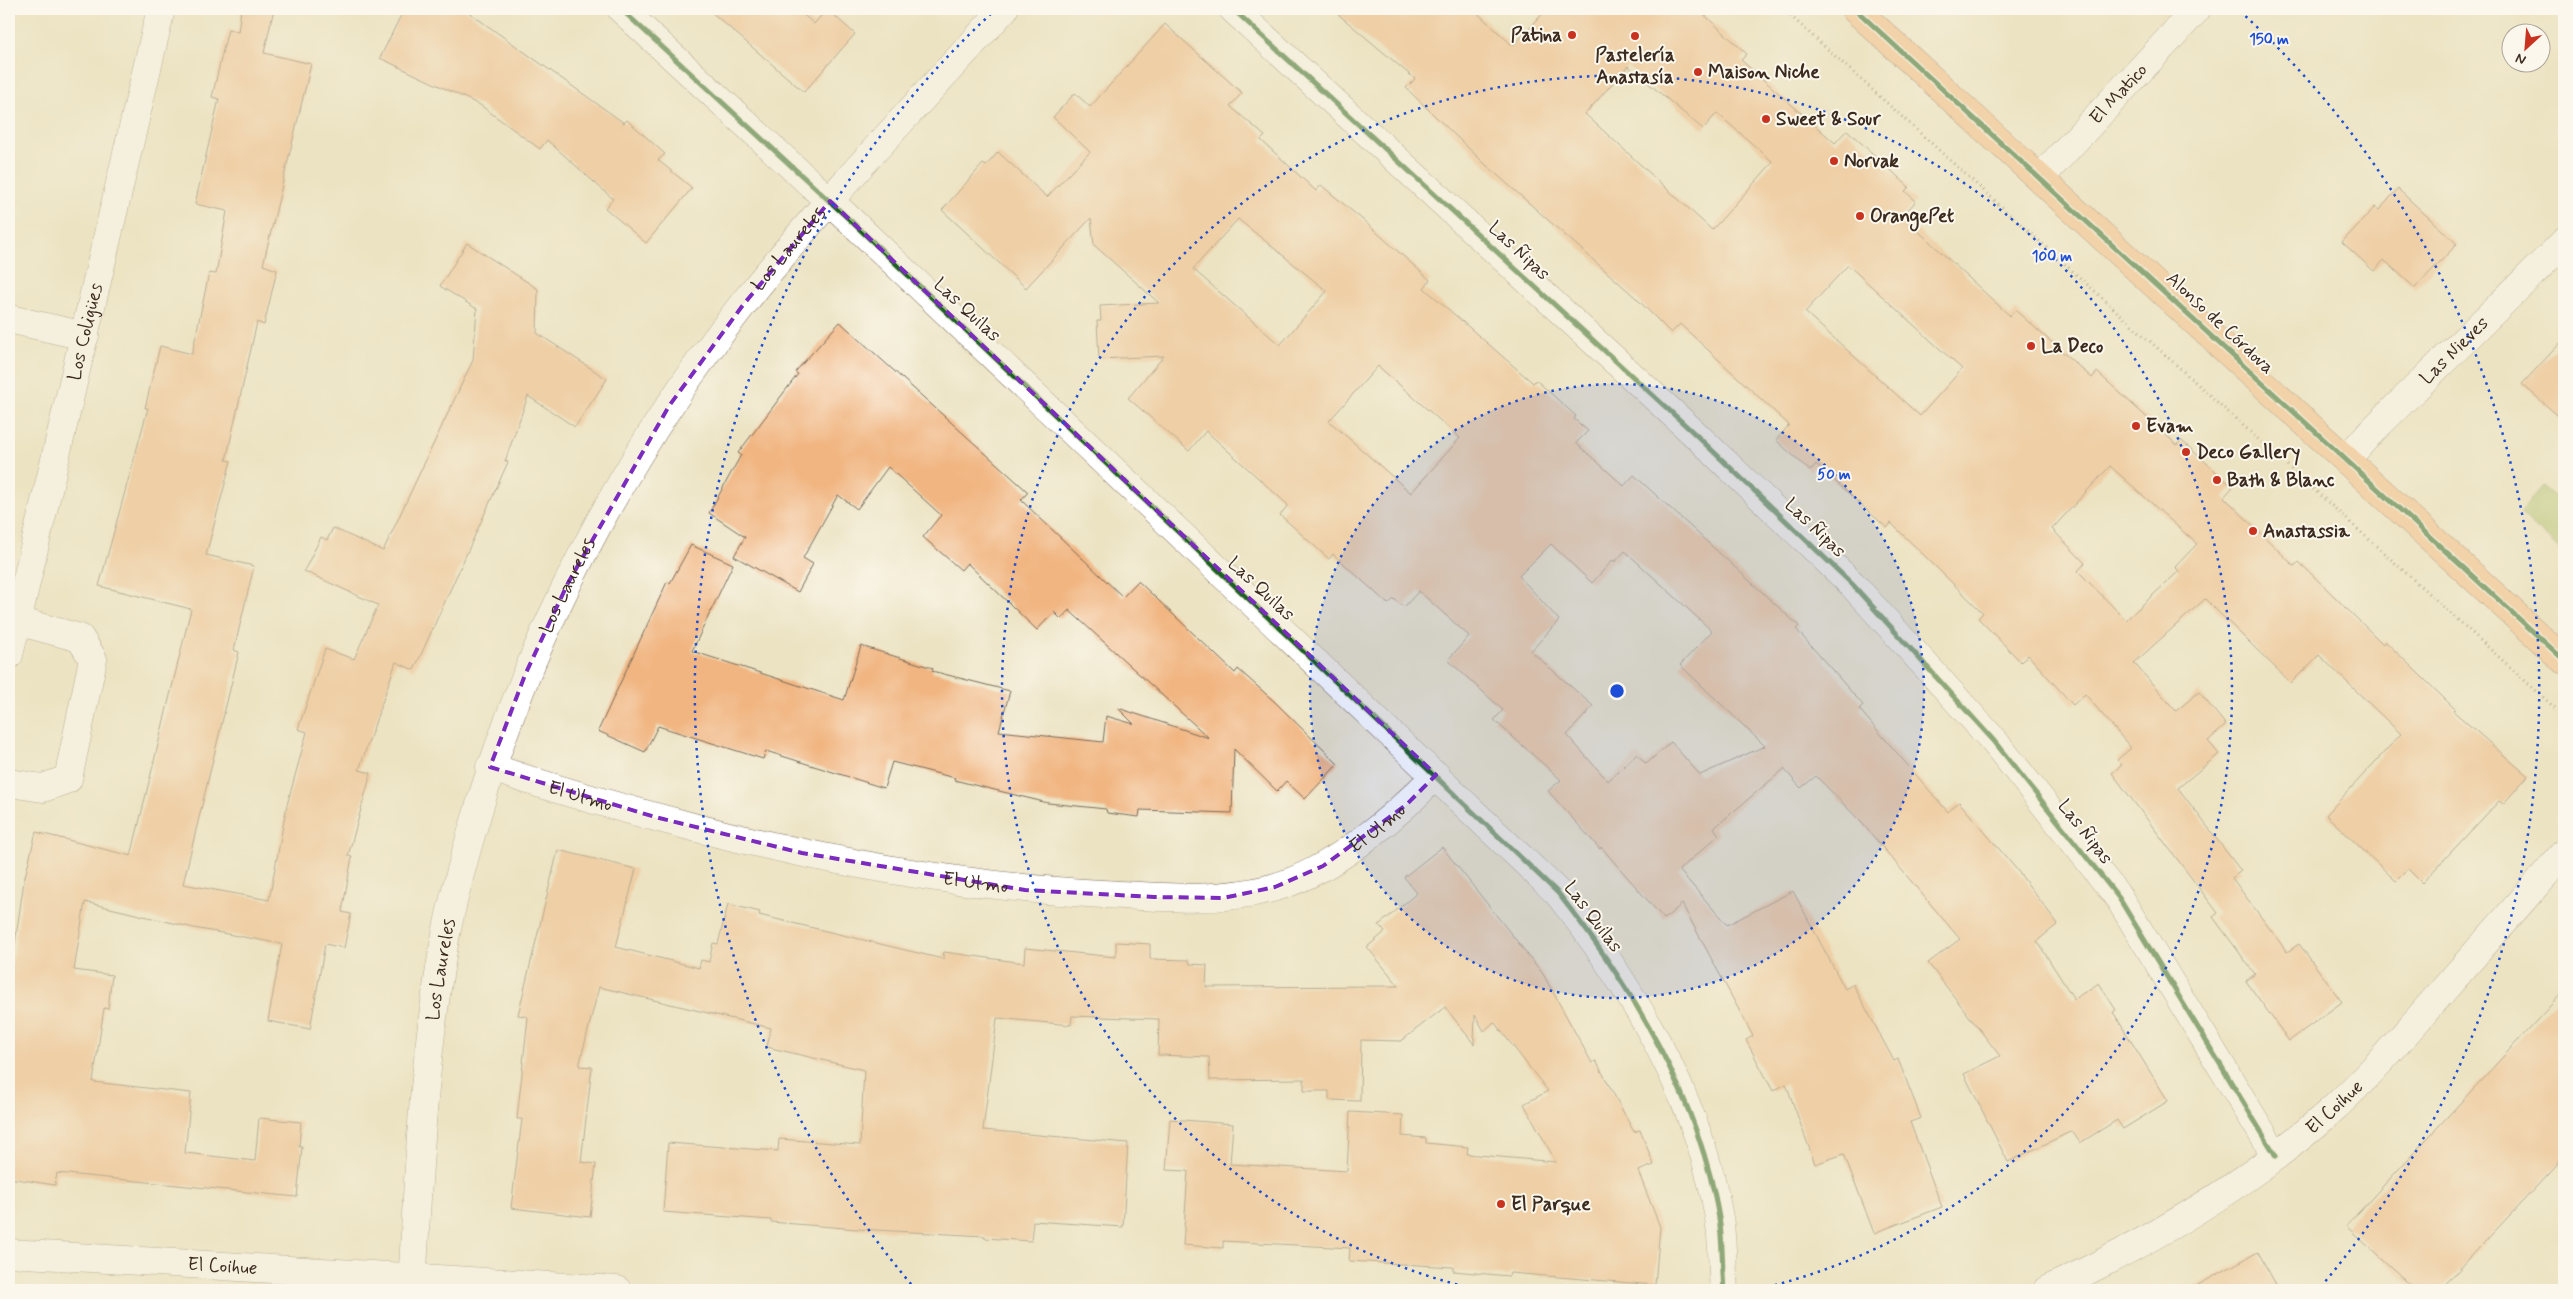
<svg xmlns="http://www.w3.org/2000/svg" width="2573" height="1299" font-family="Mynerve,sans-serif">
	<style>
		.green { fill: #a6be63; stroke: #707440 }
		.building { fill: #f1b581; fill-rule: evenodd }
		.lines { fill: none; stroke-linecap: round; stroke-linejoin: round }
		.minor-casing { stroke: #796b58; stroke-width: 29 }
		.major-casing { stroke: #796b58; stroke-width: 29 }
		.path { stroke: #796b58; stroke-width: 3; stroke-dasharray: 1 4; stroke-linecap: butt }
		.minor { stroke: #fff; stroke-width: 28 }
		.major { stroke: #f9bc8a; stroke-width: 28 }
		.cycleway-casing { stroke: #fbf7ec; stroke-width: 8 }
		.cycleway { stroke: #1b5e20; stroke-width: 5 }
		.marked { fill: none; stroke: #7b2cbf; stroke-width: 4; stroke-dasharray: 10 6; stroke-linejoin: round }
		.ring { fill: none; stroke: #1d4ed8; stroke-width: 2.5; stroke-dasharray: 2.5 5 }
		.poi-dot { fill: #c8321e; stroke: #fbf7ec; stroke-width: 2 }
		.labels { text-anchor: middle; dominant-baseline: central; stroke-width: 4; stroke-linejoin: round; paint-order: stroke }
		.poi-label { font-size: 19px; font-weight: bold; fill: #3b2a1e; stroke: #fbf7ec; text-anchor: start }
		.street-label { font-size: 19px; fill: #3b2a1e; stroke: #fbf7ec }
		.centre { fill: #1d4ed8; stroke: #fbf7ec; stroke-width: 2.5 }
		.ring-label { font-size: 15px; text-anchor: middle; font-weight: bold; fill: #1d4ed8; stroke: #fbf7ec; stroke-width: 4; stroke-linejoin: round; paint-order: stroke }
	</style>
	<rect width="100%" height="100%" fill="#fbf7ec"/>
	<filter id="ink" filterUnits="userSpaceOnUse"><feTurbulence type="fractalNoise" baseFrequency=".02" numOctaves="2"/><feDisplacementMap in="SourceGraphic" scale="10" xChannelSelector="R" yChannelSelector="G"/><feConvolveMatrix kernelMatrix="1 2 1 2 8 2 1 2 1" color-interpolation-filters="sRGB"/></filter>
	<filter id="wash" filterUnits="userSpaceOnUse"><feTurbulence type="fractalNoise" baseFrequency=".0096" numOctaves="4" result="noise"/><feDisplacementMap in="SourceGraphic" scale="20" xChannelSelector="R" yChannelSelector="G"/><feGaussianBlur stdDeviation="1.12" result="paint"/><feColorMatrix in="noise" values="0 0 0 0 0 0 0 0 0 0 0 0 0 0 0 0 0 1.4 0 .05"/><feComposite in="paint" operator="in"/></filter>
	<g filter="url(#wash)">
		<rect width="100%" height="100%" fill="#ece3c3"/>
		<path class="green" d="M2542,486L2564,506V554L2520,513Z"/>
		<g id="blocks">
			<g class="building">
				<path d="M241,9H274L264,53L311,64L263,265L277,270L264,325L257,322L226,460L231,461L206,555L254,566L234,650L239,652L183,884L269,900L287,805L307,732L298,729L325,649L354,659L378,605L304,571L321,537L327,540L333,528L383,551L473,360L477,309L440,286L467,243L538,289L537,333L607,379L575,427L528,396L505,461L508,462L414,670L396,662L359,770L371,773L348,856L352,857L342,912L351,914L344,948L325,944L310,1029L268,1021L282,944L194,928L85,902L74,970L112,975L108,1009L104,1008L93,1082L191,1093L185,1153L255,1161L259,1118L301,1122L299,1147H302L297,1197L57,1173L55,1185L9,1178V985L24,881L36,832L131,856L191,609L99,586L148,408H145L160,346L192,354L209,273L216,274L227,211L195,204L219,99L212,97L228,29L238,32Z"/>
				<path d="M404,9H464L624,123L627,120L665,154L658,160L692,188L646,243L605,208L613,199L547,140L540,149L480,105L380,58Z"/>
				<path d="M708,9H797L814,24L827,9L855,34L804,92Z"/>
				<path d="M1332,9H1473L1513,46L1547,9H1698L1747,54L1741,60L1835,143L1847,130L1909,187L1905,191L1916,201L1902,216L2010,316L2015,310L2092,378L2097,372L2177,445L2181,440L2233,487L2224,497L2294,566L2299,562L2383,644L2385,641L2455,709L2453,711L2528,776L2503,804L2499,801L2422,883L2408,869L2396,881L2326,815L2401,734L2319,655L2291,683L2205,599L2134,663L2176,711L2199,692L2226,725L2208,741L2219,754L2178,788L2241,871L2232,878L2287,952L2299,944L2342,1002L2289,1041L2246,981L2255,974L2213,917L2218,913L2112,773L2122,765L2117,760L2131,748L2085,694L2073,705L2028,655L2021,662L1978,618L1983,613L1891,523L1887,528L1816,464L1810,471L1776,440L1789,425L1680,324L1671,333L1635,297L1486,165L1406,88L1415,79ZM1628,66L1703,129L1717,113L1773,162L1712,230L1585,114ZM1848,265L1962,369L1920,416L1805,312ZM2110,466L2197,544L2175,567L2179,571L2126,620L2078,571L2085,563L2052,529Z"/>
				<path d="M1165,24L1242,93L1230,106L1265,136L1261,140L1316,191L1321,185L1364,221L1430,280L1424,288L1533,383L1536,380L1576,416L1574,419L1588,431L1576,443L1624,486L1634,475L1799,626L1796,629L1863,705L1859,709L1948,812L1959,802L2017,870L2058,924L2037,941L2074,999L2099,983L2116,1010L2113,1012L2168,1101L2123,1129L2117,1120L2080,1143L2072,1131L2008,1162L1964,1074L2000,1056L1928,963L1960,939L1862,823L1816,776L1801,788L1784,769L1714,828L1719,835L1679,870L1727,925L1793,891L1845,989L1853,984L1894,1061L1898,1059L1921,1118L1910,1122L1942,1207L1874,1233L1844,1154L1815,1164L1786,1084L1773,1091L1746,1040L1753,1036L1682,904L1664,919L1601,847L1600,849L1548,791L1561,780L1494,720L1503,710L1448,660L1469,636L1419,591L1404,607L1394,599L1388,604L1333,554L1329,559L1280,515L1288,505L1206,431L1189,451L1128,398L1164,356L1099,359L1097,321H1101L1100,306L1159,303L1094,245L1091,218L1026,288L942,210L983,164L986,166L998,152L1047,197L1090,152L1053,117L1075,93L1090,107ZM1238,219L1327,291L1280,345L1193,269ZM1378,366L1460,438L1411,493L1329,421ZM1551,544L1592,583L1613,560L1615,562L1625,551L1712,631L1680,665L1765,746L1700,775L1671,742L1646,764L1637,754L1608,781L1567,735L1593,706L1531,651L1559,620L1519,576Z"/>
				<path d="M2398,189L2457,244L2415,288L2384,260L2374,271L2342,242L2375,207L2379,210Z"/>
				<path d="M840,322L1028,492L1021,500L1123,597L1138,581L1235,673L1238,669L1276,703L1338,764L1305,799L1286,781L1277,791L1234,749L1232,813L1140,810L1139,817L1107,813L1106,809L1048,803L954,780L955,778L892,762L884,788L766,751L763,759L658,726L645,752L598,731L667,582L670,583L691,545L733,564L692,651L844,700L861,646L933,668L932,671L1010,691L999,731L1103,742L1106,716L1134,724L1118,708L1209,738L1069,610L1061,619L1054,612L1037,630L967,563L961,570L923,537L941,515L888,467L857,509L838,495L803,558L813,564L798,592L734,556L745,537L709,513L741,455L738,453L798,374L795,372Z"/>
				<path d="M2564,339V421L2522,384Z"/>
				<path d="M1442,847L1543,974L1592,1063L1596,1061L1634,1132L1640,1130L1654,1165L1638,1171L1660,1227L1655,1285L1510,1273L1509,1276L1453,1271V1267L1349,1261L1350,1248L1223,1241V1248L1183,1245L1188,1171L1166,1170L1170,1119L1233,1124L1230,1164L1347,1171L1350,1112L1403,1115L1402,1136L1426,1138V1143L1468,1147L1467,1154L1556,1162L1524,1104L1548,1091L1494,1022L1484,1031L1475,1015L1474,1044L1445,1007L1401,1041L1361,1040L1360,1101L1329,1100V1091H1304V1079L1210,1080L1209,1057L1158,1055L1159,1019L1072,1016L1071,1025L997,1018L983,1130L1128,1143L1123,1227L1033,1221L1031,1241L985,1238V1236L857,1229L771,1222V1220L663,1212L668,1143L778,1151L779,1139L860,1145L864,1070L767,1047L771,1028L599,987L579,1066L592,1067L581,1162L596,1164L590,1217L511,1208L522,1119H517L528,1017L518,1015L558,850L636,869L616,947L699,968L701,960L709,962L713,943L718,944L728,904L760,912L759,915L943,959L944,952L1024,963L1025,948L1116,957V942L1150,944V959L1189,960L1190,964L1207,965L1206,987L1399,986L1367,947L1385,932L1379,925L1417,893L1404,877Z"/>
				<path d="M2564,991V1157L2440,1290H2416L2346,1226Z"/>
				<path d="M2258,1252L2279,1290H2189Z"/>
			</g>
		</g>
	</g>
	<g filter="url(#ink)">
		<use href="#blocks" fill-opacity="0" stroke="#796b58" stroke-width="1"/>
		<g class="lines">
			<defs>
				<g id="minor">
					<path d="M621,9L850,220L1558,893C1631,985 1700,1100 1719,1218C1723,1242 1722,1267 1724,1290"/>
					<path d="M1233,9L1695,434L1852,584L1994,741L2119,898L2276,1156"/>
					<path id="s1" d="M2040,178L2197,9"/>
					<path d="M9,319L85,336"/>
					<path id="s2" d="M2346,460L2368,435L2564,242"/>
					<path id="s3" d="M9,655L161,9"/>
					<path id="s4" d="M490,767C558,791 628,810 697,828C830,862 966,887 1103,894C1161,897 1215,903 1272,888C1332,872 1394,818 1436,775"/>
					<path d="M9,783L43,788L68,779L93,659L80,638L17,621"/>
					<path id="s5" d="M9,1253L617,1290"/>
					<path id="s6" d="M412,1290C418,1171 424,1051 446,934C453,898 463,862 473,828C527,640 622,458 743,304C824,201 916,106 1004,9"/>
					<path id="s7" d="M2047,1290C2146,1244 2243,1188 2325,1116C2364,1082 2398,1042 2432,1003C2476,953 2520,903 2564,853"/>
				</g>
				<path id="major" d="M1855,9L2564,660"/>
			</defs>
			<use href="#minor" class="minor-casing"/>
			<use href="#major" class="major-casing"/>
			<path class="path" d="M1783,9L2564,716"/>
			<use href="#minor" class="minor"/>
			<use href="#major" class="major"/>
			<defs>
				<g id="cycleway">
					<path d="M621,9L850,220L1558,893C1631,985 1700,1100 1719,1218C1723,1242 1722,1267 1724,1290"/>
					<path d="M1233,9L1695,434L1852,584L1994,741L2119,898L2276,1156"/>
					<path d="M1855,9L2564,660"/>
				</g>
			</defs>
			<use href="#cycleway" class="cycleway-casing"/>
			<use href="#cycleway" class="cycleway"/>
		</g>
	</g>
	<path d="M0 0H2573V1299H0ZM830,201L1436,775L1406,805L1323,866L1275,887L1223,898L1154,897L1025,890L802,853L655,817L490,767L525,675L568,583L669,406L743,305Z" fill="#ece3c3" fill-opacity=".55" fill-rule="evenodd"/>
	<path class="marked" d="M830,201L1436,775L1406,805L1323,866L1275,887L1223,898L1154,897L1025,890L802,853L655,817L490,767L525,675L568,583L669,406L743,305Z"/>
	<circle cx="1617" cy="691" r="307" fill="#1d4ed8" fill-opacity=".12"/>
	<g class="ring">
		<circle cx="1617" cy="691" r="307"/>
		<path d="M1479 1290A615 615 0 1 1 1755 1290"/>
		<path d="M916 1290A922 922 0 0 1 994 11M2240 11A922 922 0 0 1 2318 1290"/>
	</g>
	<g class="poi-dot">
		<circle cx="1572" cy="35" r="5"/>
		<circle cx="1635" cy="36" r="5"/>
		<circle cx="1698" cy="72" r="5"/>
		<circle cx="1766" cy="119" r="5"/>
		<circle cx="1834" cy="161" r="5"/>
		<circle cx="1860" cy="216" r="5"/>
		<circle cx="2031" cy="346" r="5"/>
		<circle cx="2136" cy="426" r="5"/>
		<circle cx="2186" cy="452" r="5"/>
		<circle cx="2217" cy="480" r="5"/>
		<circle cx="2253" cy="531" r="5"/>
		<circle cx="1501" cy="1204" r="5"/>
	</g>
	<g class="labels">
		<g class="poi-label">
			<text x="1562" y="35" text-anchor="end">Patina</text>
			<text x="1635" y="55" text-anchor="middle">Pastelería<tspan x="1635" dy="22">Anastasía</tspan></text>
			<text x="1708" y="72">Maison Niche</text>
			<text x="1776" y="119">Sweet &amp; Sour</text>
			<text x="1844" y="161">Norvak</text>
			<text x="1870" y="216">OrangePet</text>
			<text x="2041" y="346">La Deco</text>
			<text x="2146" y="426">Evam</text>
			<text x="2196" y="452">Deco Gallery</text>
			<text x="2227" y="480">Bath &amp; Blanc</text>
			<text x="2263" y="531">Anastassia</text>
			<text x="1511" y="1204">El Parque</text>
		</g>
		<g class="street-label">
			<text stroke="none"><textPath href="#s1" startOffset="115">El Matico</textPath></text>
			<text stroke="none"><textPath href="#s6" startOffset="1132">Los Laureles</textPath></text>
			<text transform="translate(1519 251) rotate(43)">Las Ñipas</text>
			<text transform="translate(967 310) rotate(43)">Las Quilas</text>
			<text transform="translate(2220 323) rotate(43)">Alonso de Córdova</text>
			<text stroke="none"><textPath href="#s3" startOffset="332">Los Coligües</textPath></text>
			<text stroke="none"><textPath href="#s2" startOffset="154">Las Nieves</textPath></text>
			<text transform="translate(1815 528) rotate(44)">Las Ñipas</text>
			<text stroke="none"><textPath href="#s6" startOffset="728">Los Laureles</textPath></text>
			<text transform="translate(1261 589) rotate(43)">Las Quilas</text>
			<text stroke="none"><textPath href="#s4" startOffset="95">El Ulmo</textPath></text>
			<text stroke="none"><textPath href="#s4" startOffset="920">El Ulmo</textPath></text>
			<text transform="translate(2085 832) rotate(52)">Las Ñipas</text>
			<text stroke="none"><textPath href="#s4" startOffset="500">El Ulmo</textPath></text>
			<text transform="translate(1593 917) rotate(53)">Las Quilas</text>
			<text stroke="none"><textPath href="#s6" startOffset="322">Los Laureles</textPath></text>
			<text stroke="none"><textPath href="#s7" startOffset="342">El Coihue</textPath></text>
			<text stroke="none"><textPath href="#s5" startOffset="214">El Coihue</textPath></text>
		</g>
	</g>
	<circle cx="1617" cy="691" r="8" class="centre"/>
	<g class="ring-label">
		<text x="2269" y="44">150 m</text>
		<text x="2052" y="261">100 m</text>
		<text x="1834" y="479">50 m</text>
	</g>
	<rect width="2573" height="1299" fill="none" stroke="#fbf7ec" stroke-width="30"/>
	<g transform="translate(2526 48) rotate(206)"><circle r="24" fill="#fbf7ec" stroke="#aea59a"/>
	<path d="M0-4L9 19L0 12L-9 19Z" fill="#c8321e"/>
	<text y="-8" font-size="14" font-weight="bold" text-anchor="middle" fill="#3b2a1e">N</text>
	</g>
</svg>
